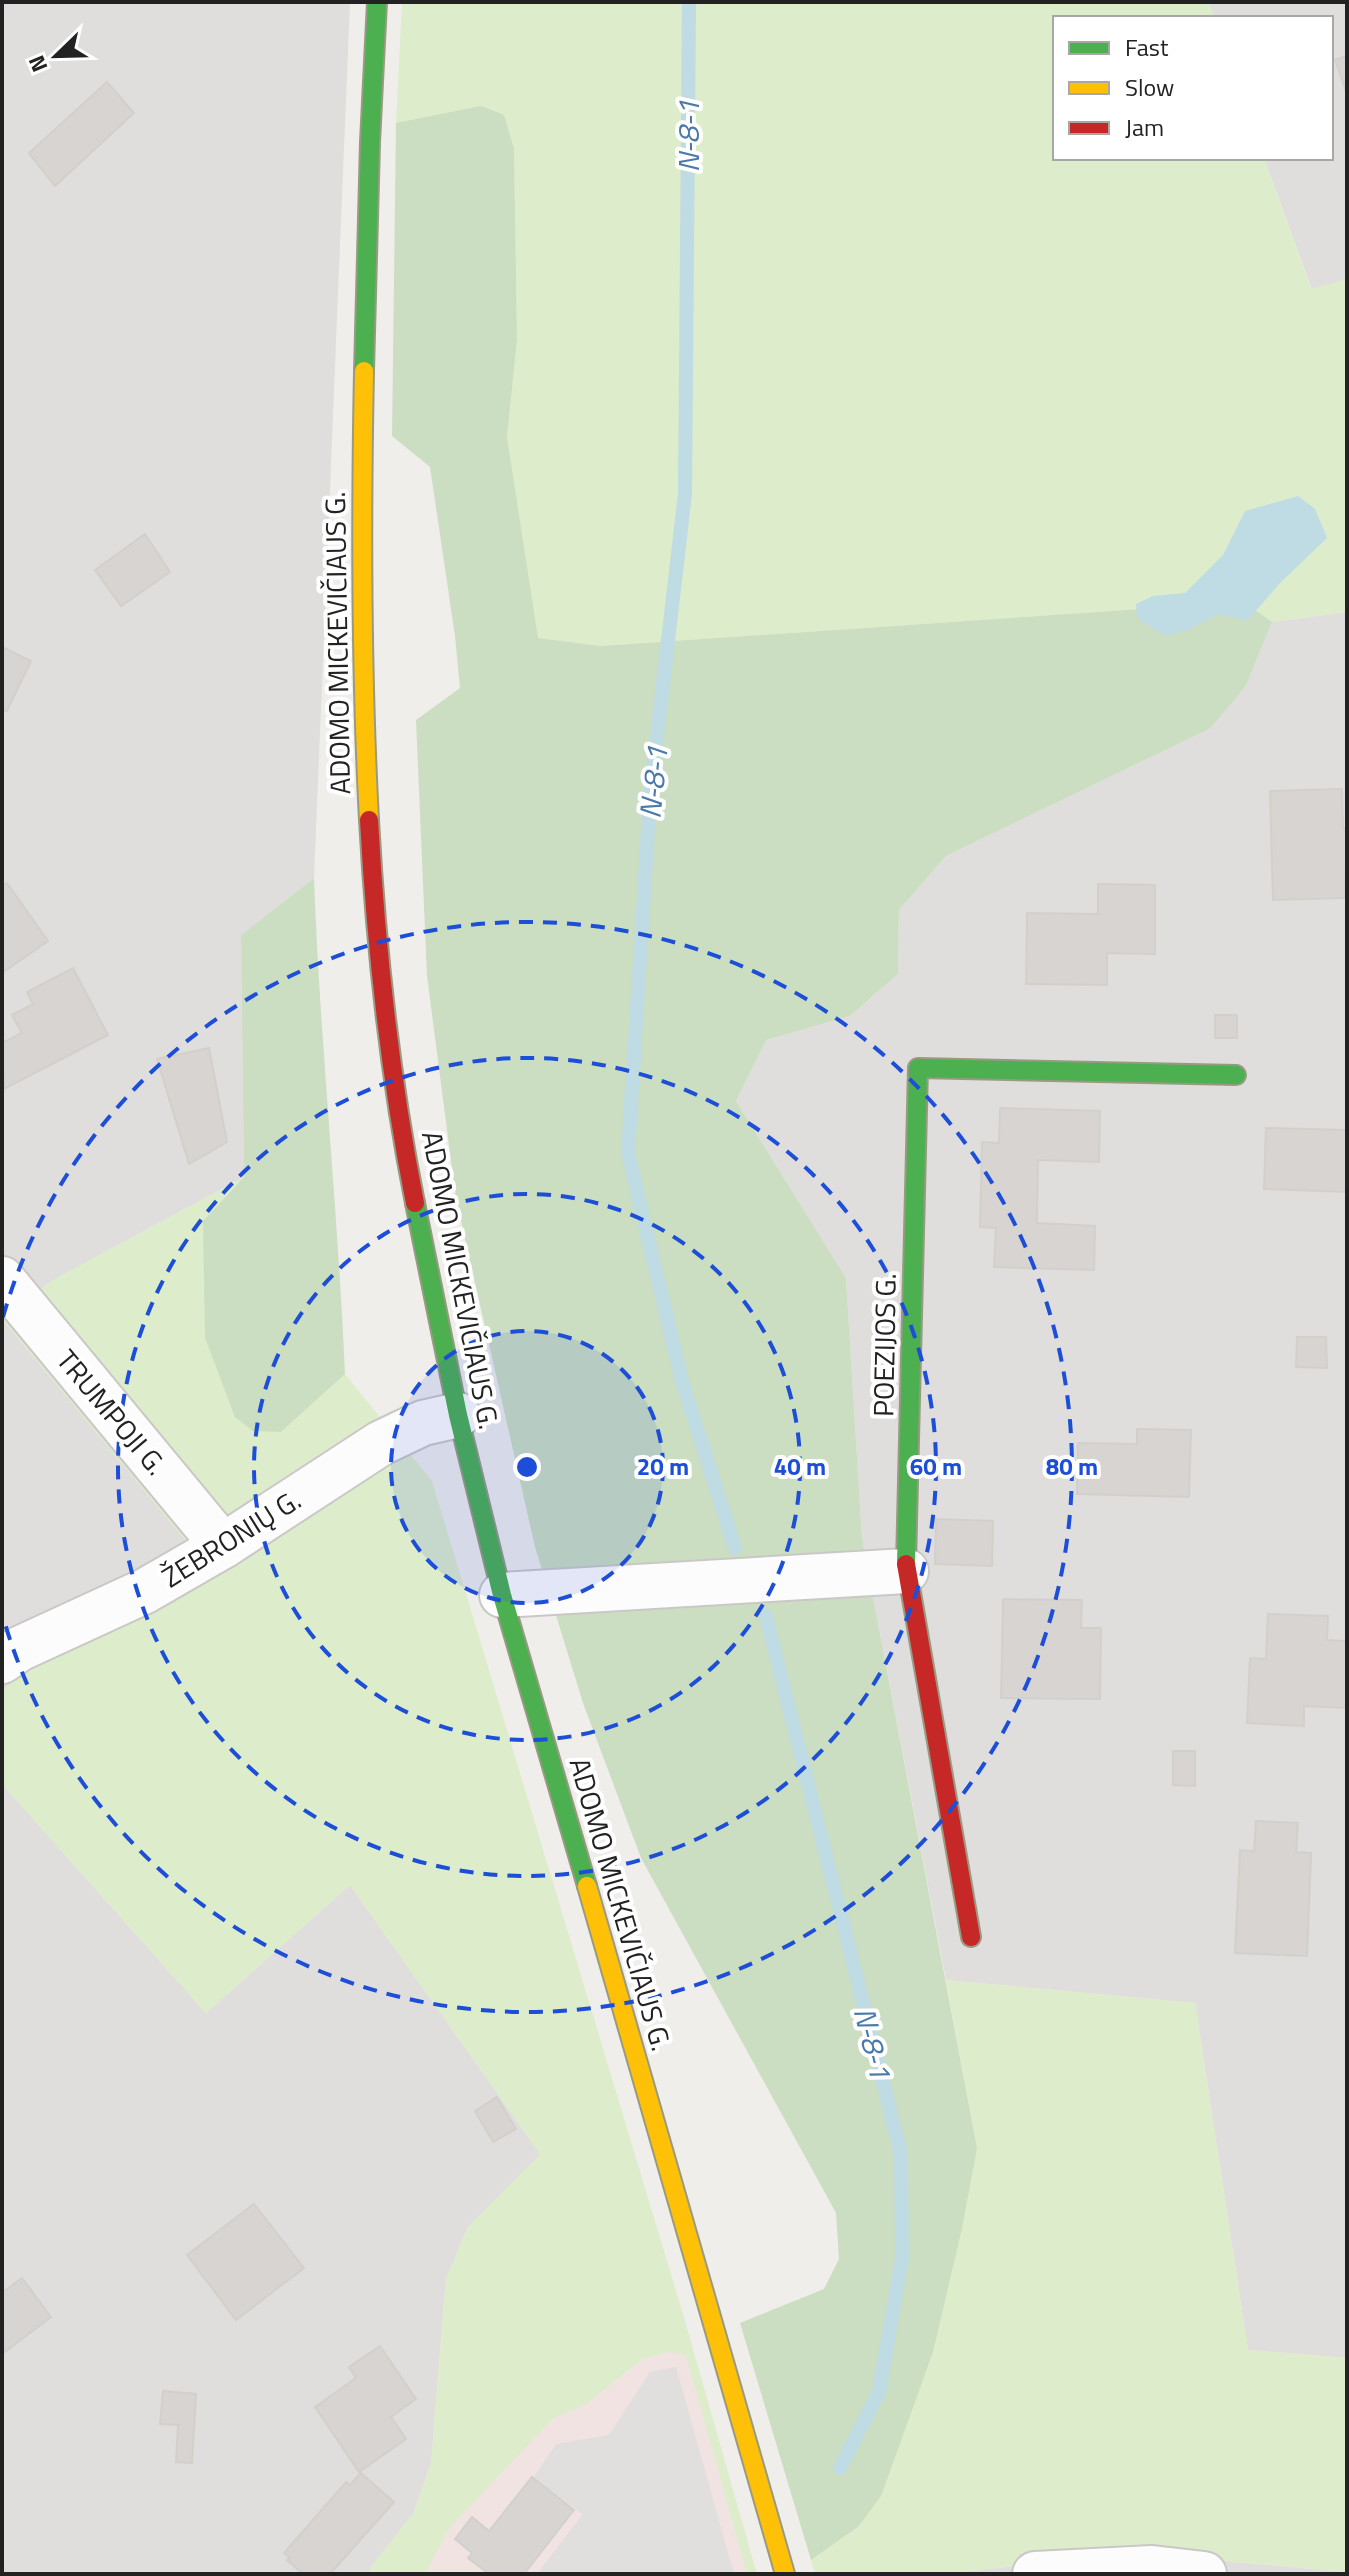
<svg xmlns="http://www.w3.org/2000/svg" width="1349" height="2576" font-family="'Titillium Web',sans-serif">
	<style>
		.residential { fill: #dfdedc }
		.commercial { fill: #f1e3e1 }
		.grass { fill: #ddeccb }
		.forest { fill: #cbdec1 }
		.parking { fill: #e0dfde }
		.water { fill: #bfdbe3 }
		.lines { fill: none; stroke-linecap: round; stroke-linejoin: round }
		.stream { stroke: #bfdbe3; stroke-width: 14 }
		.building { fill: #d7d4d2; stroke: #d3d0cc; stroke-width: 2 }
		.street-casing { stroke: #c9c8c7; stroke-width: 48 }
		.fast-casing { stroke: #999a82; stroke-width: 22 }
		.slow-casing { stroke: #999a82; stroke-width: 22 }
		.jam-casing { stroke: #999a82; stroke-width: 22 }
		.street { stroke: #fdfcfc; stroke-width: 44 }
		.fast { stroke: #4caf50; stroke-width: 18 }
		.slow { stroke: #ffc107; stroke-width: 18 }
		.jam { stroke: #c62828; stroke-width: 18 }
		.ring { fill: none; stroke: #1d4ed8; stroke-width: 4; stroke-dasharray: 14 10 }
		.labels { text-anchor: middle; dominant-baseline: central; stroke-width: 8; stroke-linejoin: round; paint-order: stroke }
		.street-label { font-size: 28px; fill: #222; stroke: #fff }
		.water-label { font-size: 30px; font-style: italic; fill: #4a7aab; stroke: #fff }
		.centre { fill: #1d4ed8; stroke: #fff; stroke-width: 4 }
		.ring-label { font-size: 24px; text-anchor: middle; font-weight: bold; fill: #1d4ed8; stroke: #fff; stroke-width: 8; stroke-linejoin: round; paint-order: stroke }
	</style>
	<rect width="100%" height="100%" fill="#f0eeeb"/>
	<g class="residential">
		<path d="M2,2H350L314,878L241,935L244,1177L57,1278L2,1315Z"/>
		<path d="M1209,2H1347V279L1312,290L1264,158H1331V18H1214Z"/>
		<path d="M1347,612V2358L1248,2350L1195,2003L946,1980L862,1538L846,1278L736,1101L766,1040L850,1016L898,974L899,910L946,856L1211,728L1246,686L1272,622Z"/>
		<path d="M2,1319L186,1540L2,1691Z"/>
		<path d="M2,1784L206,2013L350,1885L541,2155L468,2227L446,2279L431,2464L413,2514L370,2568L371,2574H2Z"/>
		<path d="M1136,2553L1347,2572V2574H943Z"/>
	</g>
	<path class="commercial" d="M670,2352L686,2354L747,2574H425L449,2529L552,2418L587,2404L642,2359Z"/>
	<g class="grass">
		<path d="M402,2H1209L1214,18H1055V158H1264L1311,289L1347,279V612L1272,622L1244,602L601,646L537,638L507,437L517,340L514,149L396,123Z"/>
		<path d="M244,1177L203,1221L281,1432L345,1374L432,1481L683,2314L757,2574H747L686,2355L670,2352L642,2359L587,2404L552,2419L449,2529L425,2574H371L370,2568L413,2514L431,2464L446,2279L468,2227L540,2154L350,1885L206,2013L2,1784V1691L185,1540L2,1319V1315L57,1278Z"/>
		<path d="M946,1980L1195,2003L1248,2350L1347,2358V2572L1136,2553L943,2574H815L811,2560L858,2527L977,2148Z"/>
	</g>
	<g class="forest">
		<path d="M481,106L504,115L514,149L517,340L507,437L538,638L601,646L1244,602L1272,622L1246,686L1211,728L946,856L899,910L898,974L850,1016L766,1040L736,1101L846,1278L862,1538L977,2148L962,2228L933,2352L881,2496L858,2527L811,2560L740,2323L824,2289L839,2259L836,2213L641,1858L583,1703L535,1547L456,1199L427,976L416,720L460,688L455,636L430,467L392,436L396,123Z"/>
		<path d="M314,878C320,1044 338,1208 345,1374L281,1432L253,1431L235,1417L205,1338L203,1221L244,1177L241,935Z"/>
	</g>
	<path class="parking" d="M676,2367L734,2574H537L583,2514L533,2478L556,2444L609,2435L650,2372Z"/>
	<path class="water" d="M1298,496L1315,509L1327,538L1280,583L1247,621L1218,614L1188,630L1165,636L1137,618L1136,604L1153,596L1185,593L1223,555L1245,511Z"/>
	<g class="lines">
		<g class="stream">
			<path d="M689,2L685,494L650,796L628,1153L682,1381L735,1548"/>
			<path d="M766,1616L901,2154L902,2258L879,2392L840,2468"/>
		</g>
	</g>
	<g class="building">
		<path d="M1347,56V94L1335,60Z"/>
		<path d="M107,82L134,113L55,186L29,153Z"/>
		<path d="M145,534L170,572L121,606L95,570Z"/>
		<path d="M2,647L31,661L7,711L2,709Z"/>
		<path d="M1342,789L1343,828H1347L1345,898L1273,900L1270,791Z"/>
		<path d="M7,883L48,941L2,973V886Z"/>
		<path d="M1098,884L1155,885V954L1107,953V985L1026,984L1027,913L1098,914Z"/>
		<path d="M73,968L108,1035L4,1089L2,1043L22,1033L12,1015L33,1004L27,992Z"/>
		<rect x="1215" y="1015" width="22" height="23"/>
		<path d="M209,1048L227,1142L189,1164L157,1059Z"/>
		<path d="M1000,1108L1100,1111L1099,1162L1038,1160L1037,1223L1095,1226L1094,1270L994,1267L996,1228L980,1227L982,1142L999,1143Z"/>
		<path d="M1266,1128L1347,1130V1192L1264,1189Z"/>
		<path d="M1297,1337H1326L1327,1368L1296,1367Z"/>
		<path d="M1137,1429L1191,1430L1189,1497L1077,1494L1078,1443L1137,1444Z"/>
		<path d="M936,1519L993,1521L992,1566L935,1564Z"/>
		<path d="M1003,1599L1082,1600L1081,1628H1101L1100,1699L1001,1698Z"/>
		<path d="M1268,1614L1328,1616L1327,1640L1347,1641V1708L1304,1706V1726L1247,1723L1250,1658L1266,1659Z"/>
		<path d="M1173,1751H1195V1786L1173,1785Z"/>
		<path d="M1256,1821L1298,1823L1296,1852L1311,1853L1307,1956L1235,1953L1240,1850L1254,1851Z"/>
		<path d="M497,2097L516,2129L493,2142L475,2111Z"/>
		<path d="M254,2204L304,2268L236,2320L187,2255Z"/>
		<path d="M22,2278L51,2317L2,2354V2293Z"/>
		<path d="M380,2346L416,2399L391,2417L406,2439L359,2472L315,2407L356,2378L349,2367Z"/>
		<path d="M163,2391L196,2394L192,2463L176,2462L178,2425L160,2424Z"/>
		<path d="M361,2473L394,2502L330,2574H303L287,2560L290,2558L284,2553L346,2482L350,2485Z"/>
		<path d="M532,2477L574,2510L524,2574H489L468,2558L472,2553L455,2539L472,2517L489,2531Z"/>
	</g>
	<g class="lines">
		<defs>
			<g id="street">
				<path d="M2,1279L223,1546"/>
				<path d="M502,1595L906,1571"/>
				<path d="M2,1661L19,1649L145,1591L223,1546L381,1443L423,1423L458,1415"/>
				<path d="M1035,2574L1152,2568L1204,2574"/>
			</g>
			<g id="fast">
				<path d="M364,371L370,142L377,2"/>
				<path d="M415,1203L458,1415L502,1595L587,1886"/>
				<path d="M906,1564L918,1068L1236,1075"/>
			</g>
			<g id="slow">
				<path d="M364,371C361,521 361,670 369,820"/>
				<path d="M587,1886L785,2574"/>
			</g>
			<g id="jam">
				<path d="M369,820C376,948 390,1078 415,1203"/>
				<path d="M906,1564L971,1937"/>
			</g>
		</defs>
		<use href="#street" class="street-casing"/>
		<use href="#fast" class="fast-casing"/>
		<use href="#slow" class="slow-casing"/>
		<use href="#jam" class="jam-casing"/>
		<use href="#street" class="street"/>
		<use href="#fast" class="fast"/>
		<use href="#slow" class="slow"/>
		<use href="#jam" class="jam"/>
	</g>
	<circle cx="527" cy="1467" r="136" fill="#1d4ed8" fill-opacity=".12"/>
	<g class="ring">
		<circle cx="527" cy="1467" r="136"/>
		<circle cx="527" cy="1467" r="273"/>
		<circle cx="527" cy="1467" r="409"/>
		<path d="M3 1317A545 545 0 1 1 3 1617"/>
	</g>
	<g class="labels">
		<g class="street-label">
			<text transform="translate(337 643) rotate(-91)">ADOMO MICKEVIČIAUS G.</text>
			<text transform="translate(461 1280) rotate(79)">ADOMO MICKEVIČIAUS G.</text>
			<text transform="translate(884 1345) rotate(-89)">POEZIJOS G.</text>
			<text transform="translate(112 1412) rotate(50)">TRUMPOJI G.</text>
			<text transform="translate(231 1538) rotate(-32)">ŽEBRONIŲ G.</text>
			<text transform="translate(621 1904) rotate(74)">ADOMO MICKEVIČIAUS G.</text>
		</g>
		<g class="water-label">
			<text transform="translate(688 136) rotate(-90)">N-8-1</text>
			<text transform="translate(653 782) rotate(-84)">N-8-1</text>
			<text transform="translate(873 2043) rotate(76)">N-8-1</text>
		</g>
	</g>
	<circle cx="527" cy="1467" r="12" class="centre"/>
	<g class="ring-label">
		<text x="663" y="1475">20 m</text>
		<text x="800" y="1475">40 m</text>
		<text x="936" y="1475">60 m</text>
		<text x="1072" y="1475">80 m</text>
	</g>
	<rect width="1349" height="2576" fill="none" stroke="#222222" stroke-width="8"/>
	<rect x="1053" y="16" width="280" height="144" fill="#ffffff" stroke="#a7a7a7" stroke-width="2"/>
	<rect x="1069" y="42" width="40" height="12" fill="#4caf50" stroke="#a7a7a7" stroke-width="2"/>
	<text x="1125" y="56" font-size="24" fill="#222222">Fast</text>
	<rect x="1069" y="82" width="40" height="12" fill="#ffc107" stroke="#a7a7a7" stroke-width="2"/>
	<text x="1125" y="96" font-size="24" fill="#222222">Slow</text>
	<rect x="1069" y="122" width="40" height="12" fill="#c62828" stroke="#a7a7a7" stroke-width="2"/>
	<text x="1125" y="136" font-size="24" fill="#222222">Jam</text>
	<g transform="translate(56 56) rotate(247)" stroke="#ffffff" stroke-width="6" paint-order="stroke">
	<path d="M0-6L14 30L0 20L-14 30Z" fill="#222222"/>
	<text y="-12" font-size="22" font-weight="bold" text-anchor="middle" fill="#222222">N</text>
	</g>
</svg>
